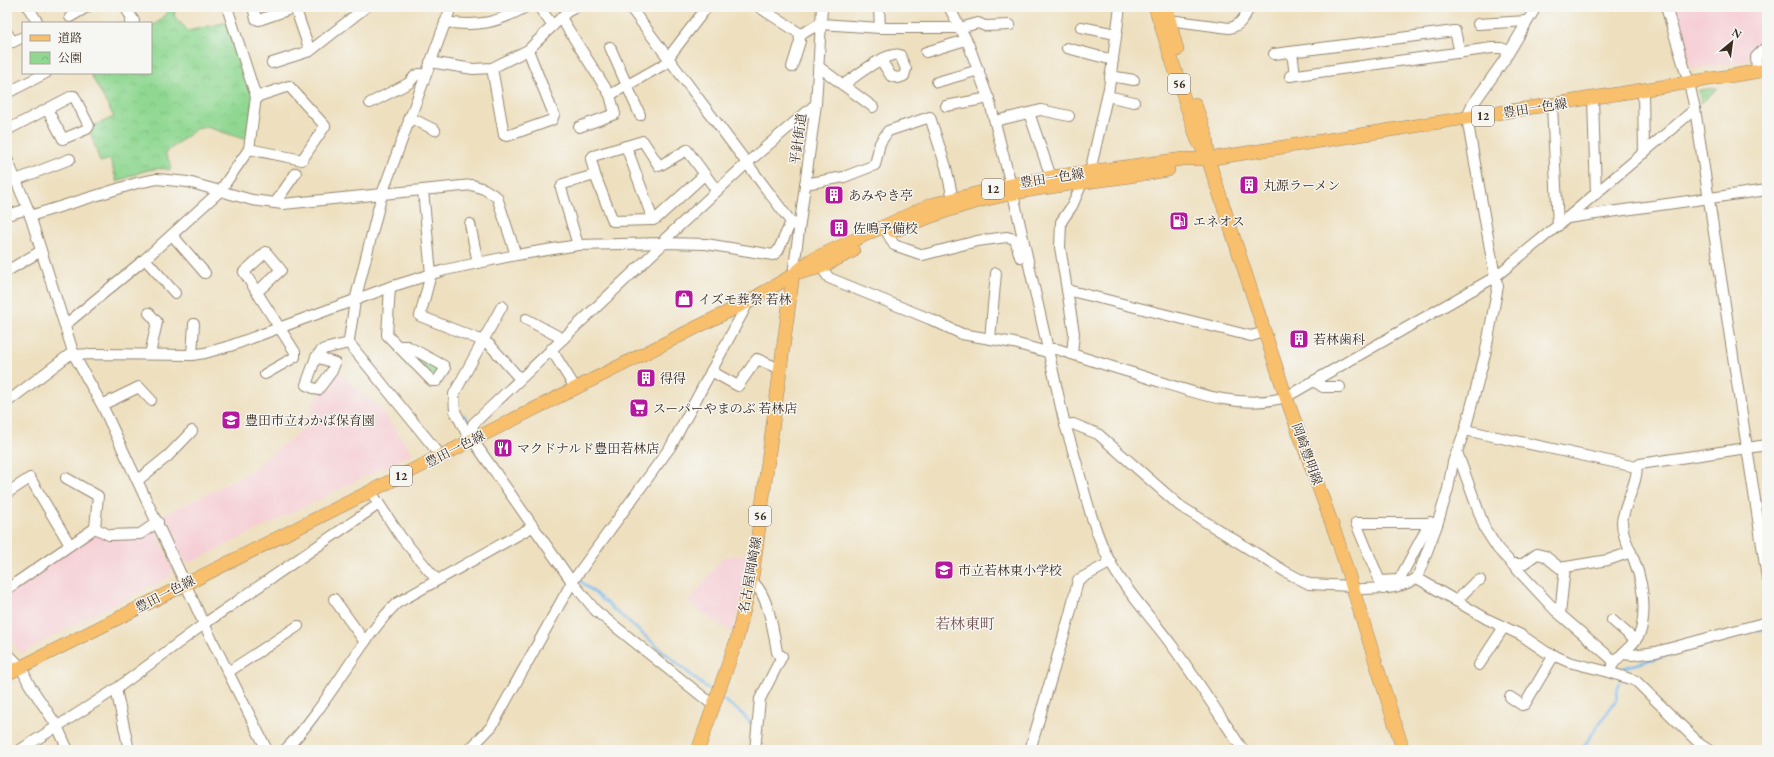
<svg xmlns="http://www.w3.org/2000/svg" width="1774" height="757" font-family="'EB Garamond','Noto Serif JP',serif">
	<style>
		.built { fill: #f6cfd6 }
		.park { fill: url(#park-crowns); stroke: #668158 }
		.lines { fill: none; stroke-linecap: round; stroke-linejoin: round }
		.stream { stroke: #7bbcf0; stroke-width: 2.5 }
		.minor-casing { stroke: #94856e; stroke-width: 12 }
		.major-casing { stroke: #94856e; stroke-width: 14 }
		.minor { stroke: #fff; stroke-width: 10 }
		.major { stroke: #f8bf6c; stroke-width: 13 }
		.labels { text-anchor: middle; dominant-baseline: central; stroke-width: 3; stroke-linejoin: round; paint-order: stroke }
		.shield { fill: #f6f6f2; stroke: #73675e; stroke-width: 1 }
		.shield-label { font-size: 12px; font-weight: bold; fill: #3b2a1e }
		.street-label { font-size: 13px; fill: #3b2a1e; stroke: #f6f6f2 }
		.poi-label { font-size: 13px; fill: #3b2a1e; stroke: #f6f6f2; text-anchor: start }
		.quarter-label { font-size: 15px; fill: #755455; stroke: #f6f6f2 }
	</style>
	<defs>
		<pattern id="park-crowns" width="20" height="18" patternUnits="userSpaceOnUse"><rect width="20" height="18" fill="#90d892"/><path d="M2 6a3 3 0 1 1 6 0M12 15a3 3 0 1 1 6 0" fill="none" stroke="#7dba7d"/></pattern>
	</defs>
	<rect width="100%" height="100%" fill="#f6f6f2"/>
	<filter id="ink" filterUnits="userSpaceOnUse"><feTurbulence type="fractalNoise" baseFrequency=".025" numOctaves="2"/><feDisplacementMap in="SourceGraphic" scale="8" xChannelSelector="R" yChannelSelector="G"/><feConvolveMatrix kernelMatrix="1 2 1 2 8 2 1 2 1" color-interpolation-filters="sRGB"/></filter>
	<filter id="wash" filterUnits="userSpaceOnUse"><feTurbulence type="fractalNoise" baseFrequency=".012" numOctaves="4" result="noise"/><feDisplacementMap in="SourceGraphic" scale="16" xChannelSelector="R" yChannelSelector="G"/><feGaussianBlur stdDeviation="0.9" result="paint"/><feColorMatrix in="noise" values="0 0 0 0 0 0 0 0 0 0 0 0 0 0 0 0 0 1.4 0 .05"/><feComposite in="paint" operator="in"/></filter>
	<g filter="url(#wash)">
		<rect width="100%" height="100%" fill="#eee0bf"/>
		<g class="built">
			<path d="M1674,7H1767V41L1746,61L1692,69Z"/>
			<path d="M337,371L379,408L413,453L192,562H183L161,516L245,475L305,428L314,402Z"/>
			<path d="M154,527L173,569L170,577L90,616L21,654L7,633V613L9,611L7,608V592L95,531L108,538Z"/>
			<path d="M749,554L742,596L733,633L688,603L723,557Z"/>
		</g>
		<g class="park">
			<path d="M172,7H176L174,16L188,31L228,22L254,93L247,140L207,127L196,129L165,153L171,165L170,170C152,165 133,175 117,182L110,159L100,162L89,128L114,117L90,73H151V27L161,20Z"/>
			<path d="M1718,88L1701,103L1699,90Z"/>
			<path d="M409,351L441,367L437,377H432Z"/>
		</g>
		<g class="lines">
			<g class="stream">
				<path d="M464,415L470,425"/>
				<path d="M577,578L698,681L714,693"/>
				<path d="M1756,630L1767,629"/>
				<path d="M1623,668L1710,642"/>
				<path d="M721,698L740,712L754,726"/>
				<path d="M1581,750L1616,700L1619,682"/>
			</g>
		</g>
	</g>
	<g filter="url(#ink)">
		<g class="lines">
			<defs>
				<g id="minor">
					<path d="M28,7L38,23"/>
					<path d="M125,7L134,21L130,23"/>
					<path d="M253,7L256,19L259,20L296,7"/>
					<path d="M295,7L310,51L366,7"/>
					<path d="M539,7L553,26"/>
					<path d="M630,7L791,222L799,227"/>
					<path d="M759,7L799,33L802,34L822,22"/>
					<path d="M879,7L880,28"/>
					<path d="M949,7L968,43L990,103L1011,185L1065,425C1081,471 1088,521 1111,564C1128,594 1153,619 1173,647C1197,680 1220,716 1243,750"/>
					<path d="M1666,7L1689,83L1695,109L1767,578"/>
					<path d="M70,17L87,7"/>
					<path d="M561,18L610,95L670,61"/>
					<path d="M1169,20L1229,28C1241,26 1244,17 1250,7"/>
					<path d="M445,22C479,27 496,23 526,7"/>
					<path d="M821,24L880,28H960L978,23L985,26L1010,25"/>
					<path d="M1478,24L1527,21"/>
					<path d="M1081,27L1116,34"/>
					<path d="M7,33L13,42L23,37"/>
					<path d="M610,47L640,115"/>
					<path d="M1067,48L1113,60"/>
					<path d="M926,52L966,40"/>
					<path d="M1292,52L1295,75"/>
					<path d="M1274,54L1455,31L1460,53"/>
					<path d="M668,58L707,7H709"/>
					<path d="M430,62L473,69L492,68L528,50L567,12L576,7"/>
					<path d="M272,63L310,51"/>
					<path d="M792,67L800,41L799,33"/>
					<path d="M819,67L873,107"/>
					<path d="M492,68L504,135L507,136L552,120L554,115L528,50"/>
					<path d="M1757,71L1756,57L1767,46"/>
					<path d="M1110,76L1134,80"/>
					<path d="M1290,76L1492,48H1501L1509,51"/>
					<path d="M937,82L979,70"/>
					<path d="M843,85C855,77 886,51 900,55L906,69L904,76L898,78L891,76L881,60"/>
					<path d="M1643,91L1644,153"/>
					<path d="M7,93L46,73"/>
					<path d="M1107,96L1134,102"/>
					<path d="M1593,99L1596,194"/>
					<path d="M370,103L409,83L415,76L419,74L424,75"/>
					<path d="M1552,105L1558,226"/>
					<path d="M946,106L989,98"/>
					<path d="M1029,113L1051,177"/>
					<path d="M409,117L435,130"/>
					<path d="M995,121L1041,110L1069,116"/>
					<path d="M579,127L615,114L610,95"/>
					<path d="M7,130L72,96H74L89,126L87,129L63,139L47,109"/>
					<path d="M626,146L653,220"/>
					<path d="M249,149L256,97"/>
					<path d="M7,159L28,209L74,355L102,405L204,624L267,750"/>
					<path d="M1090,172L1109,88L1120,7"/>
					<path d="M595,175L613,221L653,220L657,218L704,175"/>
					<path d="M16,180L70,159"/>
					<path d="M805,184L844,177L875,165L880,143L888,131L930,117L946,167L953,199"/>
					<path d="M423,190L431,274L420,316L483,341L490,345L520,379"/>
					<path d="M275,203L296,173"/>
					<path d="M7,215L28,209"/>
					<path d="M30,216L137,183L157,179L188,182L252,200L283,204L472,185L484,189L497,197L516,255"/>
					<path d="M1567,218L1767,190"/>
					<path d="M470,224L478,263"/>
					<path d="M888,234L894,245L923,255L977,241L1007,237L1015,239L1020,257"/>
					<path d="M172,235L205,273"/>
					<path d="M578,245L561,188L563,184L595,175L591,159L593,156L643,141L659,166L687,150L717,191"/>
					<path d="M145,259L175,293"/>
					<path d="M821,267L829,278L930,319L962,334L1014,343L1047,352"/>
					<path d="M7,271L41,251"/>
					<path d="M793,275L816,104L822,7"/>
					<path d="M390,287L387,335L432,381H437L445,369L444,366L407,346H398"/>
					<path d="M1067,290L1251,336L1265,332"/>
					<path d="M257,292L281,270L266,252L244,272L295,352V357L265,374"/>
					<path d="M149,313L157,322L150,354"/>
					<path d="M526,319L563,339"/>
					<path d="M65,325L145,259L220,191L249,149L302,160L325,126L289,86L256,97L227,7"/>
					<path d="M990,339L996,273"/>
					<path d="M551,349L576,389"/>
					<path d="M1047,349H1057C1086,359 1116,368 1145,377C1190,391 1239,411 1286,397L1495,277L1567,218L1695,109"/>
					<path d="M1072,354L1074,333L1060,247L1061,222L1072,206L1082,183"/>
					<path d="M192,355L194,324"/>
					<path d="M316,357L335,363L332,371L318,390L306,385L316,357L320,352L324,349L349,343"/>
					<path d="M711,371L738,386L757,359L780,369"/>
					<path d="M1314,381L1323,387H1340"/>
					<path d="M7,402L69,355L95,354L192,355L205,353L230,346L390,287L445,270L516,255L578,245L664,243L706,244L773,255L778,251L791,222"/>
					<path d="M102,405L139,387L151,400"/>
					<path d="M1065,425L1073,424L1098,434L1180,506L1286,572L1309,584L1352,586"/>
					<path d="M1465,430L1636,467L1640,464L1767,445"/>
					<path d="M470,440L455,411L454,394L502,306"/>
					<path d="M1457,452L1485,529L1498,549L1556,611L1614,661"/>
					<path d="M441,456L349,343V340L355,301L382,194L451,7"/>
					<path d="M66,478L98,496L95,528L109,535L140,534L158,522"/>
					<path d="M138,480L168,456L192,431"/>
					<path d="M371,492L401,537L436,579"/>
					<path d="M7,493L30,478L70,545"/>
					<path d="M1512,564H1523L1537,554L1545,556L1560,568L1608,560L1631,552"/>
					<path d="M1417,578L1487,619L1521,635L1546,652L1569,662L1609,672L1636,681L1701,745L1709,750"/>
					<path d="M751,581C768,591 774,634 777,652L779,655L782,656L760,699L755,750"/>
					<path d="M1379,581L1399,580L1430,522"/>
					<path d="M7,589L95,528"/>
					<path d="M1383,589L1356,523H1437"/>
					<path d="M1353,590C1379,586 1392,593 1417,578L1437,525L1448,489L1453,462L1465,430L1485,355L1498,286L1495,277L1467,118L1471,107L1505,59L1536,7"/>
					<path d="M334,599L365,642"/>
					<path d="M1456,601L1474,583L1480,580"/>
					<path d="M1560,614L1565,567"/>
					<path d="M1612,620L1635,640"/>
					<path d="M7,653L21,667L29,684L57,726L68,750"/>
					<path d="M1623,654L1632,655L1656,652L1767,622"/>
					<path d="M1479,665L1504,627"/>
					<path d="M1612,666C1620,652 1639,644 1642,626C1646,603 1642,581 1634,560C1629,547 1622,536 1622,522C1623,508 1640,476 1636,467"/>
					<path d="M228,672L298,626"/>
					<path d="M116,689L129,750"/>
					<path d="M1510,697L1522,705L1525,704L1554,655"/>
					<path d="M713,705L596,611L572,582L472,439L473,424L664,243L665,239L747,163L816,104"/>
					<path d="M20,750L116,689L204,624L379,504"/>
					<path d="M285,750C314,720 336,683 360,649C371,633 383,616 397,603L532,527"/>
					<path d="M469,750L492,726L572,582L671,446L749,301"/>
					<path d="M1030,750L1070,614L1078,580L1111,562"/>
				</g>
				<g id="major">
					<path d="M1155,7L1197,139L1208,159L1286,397L1338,541L1403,750"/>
					<path d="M1166,7L1177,50"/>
					<path d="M1195,104L1206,135L1208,153"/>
					<path d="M894,231C923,219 952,208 983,200C1043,185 1107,181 1168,170"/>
					<path d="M803,272L821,267L853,251"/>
					<path d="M7,674L749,301L793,275L811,260L930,205L1011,185L1051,177L1183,159H1208L1767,70"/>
					<path d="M698,750L737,639L753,572L793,275"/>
				</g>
			</defs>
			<use href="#minor" class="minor-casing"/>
			<use href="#major" class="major-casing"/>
			<use href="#minor" class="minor"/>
			<use href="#major" class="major"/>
		</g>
	</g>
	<defs>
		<symbol id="building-square" viewBox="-11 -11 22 22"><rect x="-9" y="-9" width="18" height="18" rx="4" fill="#b5179e" stroke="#f6f6f2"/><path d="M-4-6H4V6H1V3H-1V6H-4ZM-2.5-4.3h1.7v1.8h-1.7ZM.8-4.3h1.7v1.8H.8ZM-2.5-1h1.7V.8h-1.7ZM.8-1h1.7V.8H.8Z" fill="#fff"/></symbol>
		<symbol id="fuel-square" viewBox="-11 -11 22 22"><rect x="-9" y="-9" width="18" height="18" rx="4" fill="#b5179e" stroke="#f6f6f2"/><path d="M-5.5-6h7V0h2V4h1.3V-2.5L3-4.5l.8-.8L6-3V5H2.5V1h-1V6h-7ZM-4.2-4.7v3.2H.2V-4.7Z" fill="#fff"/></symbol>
		<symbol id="shop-square" viewBox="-11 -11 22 22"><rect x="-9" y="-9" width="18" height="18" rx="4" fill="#b5179e" stroke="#f6f6f2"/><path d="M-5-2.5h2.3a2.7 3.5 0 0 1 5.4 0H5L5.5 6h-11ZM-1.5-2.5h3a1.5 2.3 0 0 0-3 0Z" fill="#fff"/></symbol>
		<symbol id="supermarket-square" viewBox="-11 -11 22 22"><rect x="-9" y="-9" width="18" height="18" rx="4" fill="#b5179e" stroke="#f6f6f2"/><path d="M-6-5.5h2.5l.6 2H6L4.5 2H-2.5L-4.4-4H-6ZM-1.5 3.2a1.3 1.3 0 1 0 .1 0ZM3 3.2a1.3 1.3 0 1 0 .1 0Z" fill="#fff"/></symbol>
		<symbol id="school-square" viewBox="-11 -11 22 22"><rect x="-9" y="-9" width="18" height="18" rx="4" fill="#b5179e" stroke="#f6f6f2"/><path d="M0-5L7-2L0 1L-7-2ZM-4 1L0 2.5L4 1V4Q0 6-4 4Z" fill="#fff"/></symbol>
		<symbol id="restaurant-square" viewBox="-11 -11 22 22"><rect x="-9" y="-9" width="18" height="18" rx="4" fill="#b5179e" stroke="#f6f6f2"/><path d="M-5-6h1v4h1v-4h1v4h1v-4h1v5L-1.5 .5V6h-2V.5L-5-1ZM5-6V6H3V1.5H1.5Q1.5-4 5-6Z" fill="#fff"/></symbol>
	</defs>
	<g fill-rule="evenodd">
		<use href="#building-square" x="1238" y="174" width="22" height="22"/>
		<use href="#building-square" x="823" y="184" width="22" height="22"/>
		<use href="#fuel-square" x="1168" y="210" width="22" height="22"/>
		<use href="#building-square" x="828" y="217" width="22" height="22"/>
		<use href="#shop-square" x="673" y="288" width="22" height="22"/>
		<use href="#building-square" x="1288" y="328" width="22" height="22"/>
		<use href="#building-square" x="635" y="367" width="22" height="22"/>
		<use href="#supermarket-square" x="628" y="397" width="22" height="22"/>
		<use href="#school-square" x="220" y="409" width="22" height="22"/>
		<use href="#restaurant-square" x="492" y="437" width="22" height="22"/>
		<use href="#school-square" x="933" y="559" width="22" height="22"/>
	</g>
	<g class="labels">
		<g class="shield">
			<rect x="1168" y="74" width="22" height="20" rx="3"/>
			<rect x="1472" y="106" width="22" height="20" rx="3"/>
			<rect x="982" y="179" width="22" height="20" rx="3"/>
			<rect x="390" y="466" width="22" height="20" rx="3"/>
			<rect x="749" y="506" width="22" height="20" rx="3"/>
		</g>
		<g class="shield-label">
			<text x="1179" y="84">56</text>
			<text x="1483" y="116">12</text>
			<text x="993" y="189">12</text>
			<text x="401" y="476">12</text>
			<text x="760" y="516">56</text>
		</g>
		<g class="street-label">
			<text transform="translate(1535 108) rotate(-9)">豊田一色線</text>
			<text transform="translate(798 139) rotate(-82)">平針街道</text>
			<text transform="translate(1052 178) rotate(-9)">豊田一色線</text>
			<text transform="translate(455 449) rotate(-27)">豊田一色線</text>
			<text transform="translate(1307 454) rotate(70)">岡崎豊明線</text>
			<text transform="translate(750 575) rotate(-80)">名古屋岡崎線</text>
			<text transform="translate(165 594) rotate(-27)">豊田一色線</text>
		</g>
		<g class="poi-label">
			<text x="1263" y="185">丸源ラーメン</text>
			<text x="848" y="195">あみやき亭</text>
			<text x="1193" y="221">エネオス</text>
			<text x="853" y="228">佐鳴予備校</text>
			<text x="698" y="299">イズモ葬祭 若林</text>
			<text x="1313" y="339">若林歯科</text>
			<text x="660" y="378">得得</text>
			<text x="653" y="408">スーパーやまのぶ 若林店</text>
			<text x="245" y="420">豊田市立わかば保育園</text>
			<text x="517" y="448">マクドナルド豊田若林店</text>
			<text x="958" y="570">市立若林東小学校</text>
		</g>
		<g class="quarter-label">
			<text x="965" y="623">若林東町</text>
		</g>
	</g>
	<rect width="1774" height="757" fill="none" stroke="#f6f6f2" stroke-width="24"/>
	<rect x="22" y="22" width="130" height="52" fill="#f6f6f2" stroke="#aba49d"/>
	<rect x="30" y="35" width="20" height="6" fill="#f8bf6c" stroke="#aba49d"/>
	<text x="58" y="42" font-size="12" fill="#3b2a1e">道路</text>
	<rect x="30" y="52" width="20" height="12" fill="url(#park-crowns)" stroke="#aba49d"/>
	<text x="58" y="62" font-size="12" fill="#3b2a1e">公園</text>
	<g transform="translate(1732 42) rotate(29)" stroke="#f6f6f2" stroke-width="3" paint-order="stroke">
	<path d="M0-3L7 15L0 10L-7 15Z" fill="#3b2a1e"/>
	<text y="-6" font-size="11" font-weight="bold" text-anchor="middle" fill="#3b2a1e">N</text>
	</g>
</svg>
